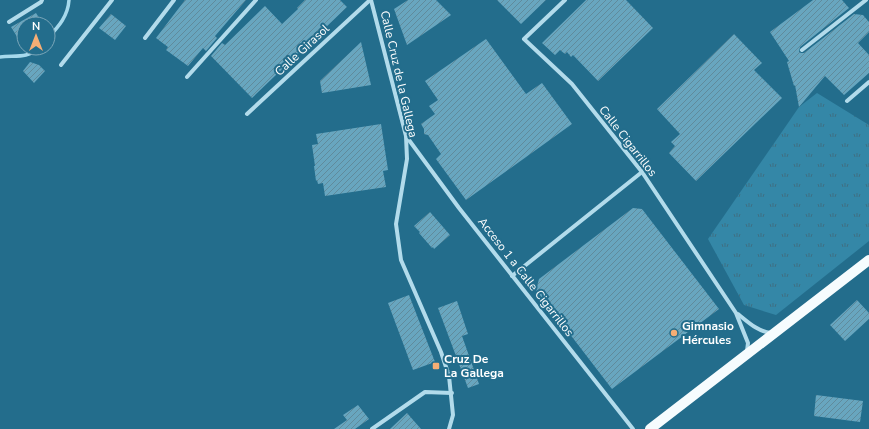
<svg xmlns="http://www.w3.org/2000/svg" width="869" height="429" font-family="'Nunito Sans',sans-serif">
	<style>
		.grass { fill: url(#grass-tufts) }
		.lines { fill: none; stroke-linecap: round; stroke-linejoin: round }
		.stream { stroke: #a6d9ec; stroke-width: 3.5 }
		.building { fill: url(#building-hatch) }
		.street { stroke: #b2dbeb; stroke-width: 4 }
		.primary { stroke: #f6fcfe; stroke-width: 10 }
		.poi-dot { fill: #f6ae75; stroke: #236d8c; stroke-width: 1.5 }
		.labels { text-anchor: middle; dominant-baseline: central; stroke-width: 4; stroke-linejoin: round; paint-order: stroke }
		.street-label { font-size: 12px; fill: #fff; stroke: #236d8c }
		.poi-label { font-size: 12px; font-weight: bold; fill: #fff; stroke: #236d8c; text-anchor: start }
	</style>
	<defs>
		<pattern id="grass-tufts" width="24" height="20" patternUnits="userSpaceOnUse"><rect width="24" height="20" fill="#3487a7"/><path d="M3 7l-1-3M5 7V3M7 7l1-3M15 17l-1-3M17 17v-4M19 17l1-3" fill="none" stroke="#3e6f83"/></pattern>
		<pattern id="building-hatch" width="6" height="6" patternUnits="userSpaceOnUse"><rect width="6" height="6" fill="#68a6bf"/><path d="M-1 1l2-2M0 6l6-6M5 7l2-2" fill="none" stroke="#608b9c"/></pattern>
	</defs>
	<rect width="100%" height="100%" fill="#236d8c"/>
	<path class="grass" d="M817,93L869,125V241L776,315L744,305L708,239L799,107Z"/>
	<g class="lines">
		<g class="stream">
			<path d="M48,38C59,26 68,16 69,0"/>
			<path d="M0,57C14,55 28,59 38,48"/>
		</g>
	</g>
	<g class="building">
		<path d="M185,0H246L215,36L217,38L206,51L203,48L188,66L166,50L168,47L156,38Z"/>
		<path d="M305,0H340L347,7L252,98L211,56L222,43L225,45L265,6L282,24L298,9L297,8Z"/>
		<path d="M408,0H436L451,15L407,45L394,9Z"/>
		<path d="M497,0H546L521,24Z"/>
		<path d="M586,0H626L653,28L598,81L573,55L571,57L567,52L565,54L560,50L555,55L542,43Z"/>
		<path d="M813,0H842L849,8L800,47L799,52L801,53H804L854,14L863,15L869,22V32L858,43L869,55V73L844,95L825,76L799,107L795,85L794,86L787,62L789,61L770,32Z"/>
		<path d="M36,13L43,24H24V48L11,27Z"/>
		<path d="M111,14L126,26L115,40L99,28Z"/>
		<path d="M734,34L762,63L754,70L782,98L696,181L669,153L675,146L671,142L680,134L657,109Z"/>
		<path d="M486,39L526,94L542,83L572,124L466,200L436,159L441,154L428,135L424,134V129L421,124L435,114L429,106L438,100L425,81Z"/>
		<path d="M361,42L371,85L322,93L320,81Z"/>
		<path d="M30,62L39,65L45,71L34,83L23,71Z"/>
		<path d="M381,124L388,170L383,171L386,187L325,196L323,183L318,184L317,180L316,181L314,166H315L312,145L318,144L316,134Z"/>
		<path d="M633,208L642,209L719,309L612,389L536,290L539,279Z"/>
		<path d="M430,212L450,235L434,249L433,247L432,248L419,233L420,232L414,226Z"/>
		<path d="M409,295L435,362L413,370L388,303Z"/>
		<path d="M857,300L869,313V319L845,341L830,325Z"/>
		<path d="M457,301L468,334L462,336L479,384L468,388L438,308Z"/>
		<path d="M816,395L863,401L860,422L814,416Z"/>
		<path d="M358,405L369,419L355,429H334L347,420L343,415Z"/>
		<path d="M407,413L421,429H390Z"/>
	</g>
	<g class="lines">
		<g class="street">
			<path d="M371,0L406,136L407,159L396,224L401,260L441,352L449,376L453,415L449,429"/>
			<path d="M565,0L524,39L572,84L642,172L736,313L748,343L747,351"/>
			<path d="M9,22L41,2L42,0"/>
			<path d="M145,38L174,0"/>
			<path d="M802,50L866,0"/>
			<path d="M61,65L112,0"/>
			<path d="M187,77L256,0"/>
			<path d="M847,101L869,82"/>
			<path d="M247,114L370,0"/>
			<path d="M406,136L459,208L633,429"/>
			<path d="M512,276L642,172"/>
			<path d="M738,314C748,322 758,332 772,333"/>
			<path d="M372,429L425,392L452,393"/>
		</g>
		<path class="primary" d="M650,429L869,260"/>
	</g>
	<g class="poi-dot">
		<circle cx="674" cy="333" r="4"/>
		<rect x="432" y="362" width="8" height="8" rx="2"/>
	</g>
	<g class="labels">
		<g class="street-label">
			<text transform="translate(302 50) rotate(-43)">Calle Girasol</text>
			<text transform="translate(399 74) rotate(77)">Calle Cruz de la Gallega</text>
			<text transform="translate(628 141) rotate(52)">Calle Cigarrillos</text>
			<text transform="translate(526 277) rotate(52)">Acceso 1 a Calle Cigarrillos</text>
		</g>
		<g class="poi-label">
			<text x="682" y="326">Gimnasio<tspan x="682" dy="14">Hércules</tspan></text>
			<text x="444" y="359">Cruz De<tspan x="444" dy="14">La Gallega</tspan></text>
		</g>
	</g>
	<g transform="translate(36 36)"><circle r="19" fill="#236d8c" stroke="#7ba7ba"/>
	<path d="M0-3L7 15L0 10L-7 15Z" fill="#f6ae75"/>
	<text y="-6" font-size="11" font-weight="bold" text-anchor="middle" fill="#ffffff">N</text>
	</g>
</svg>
